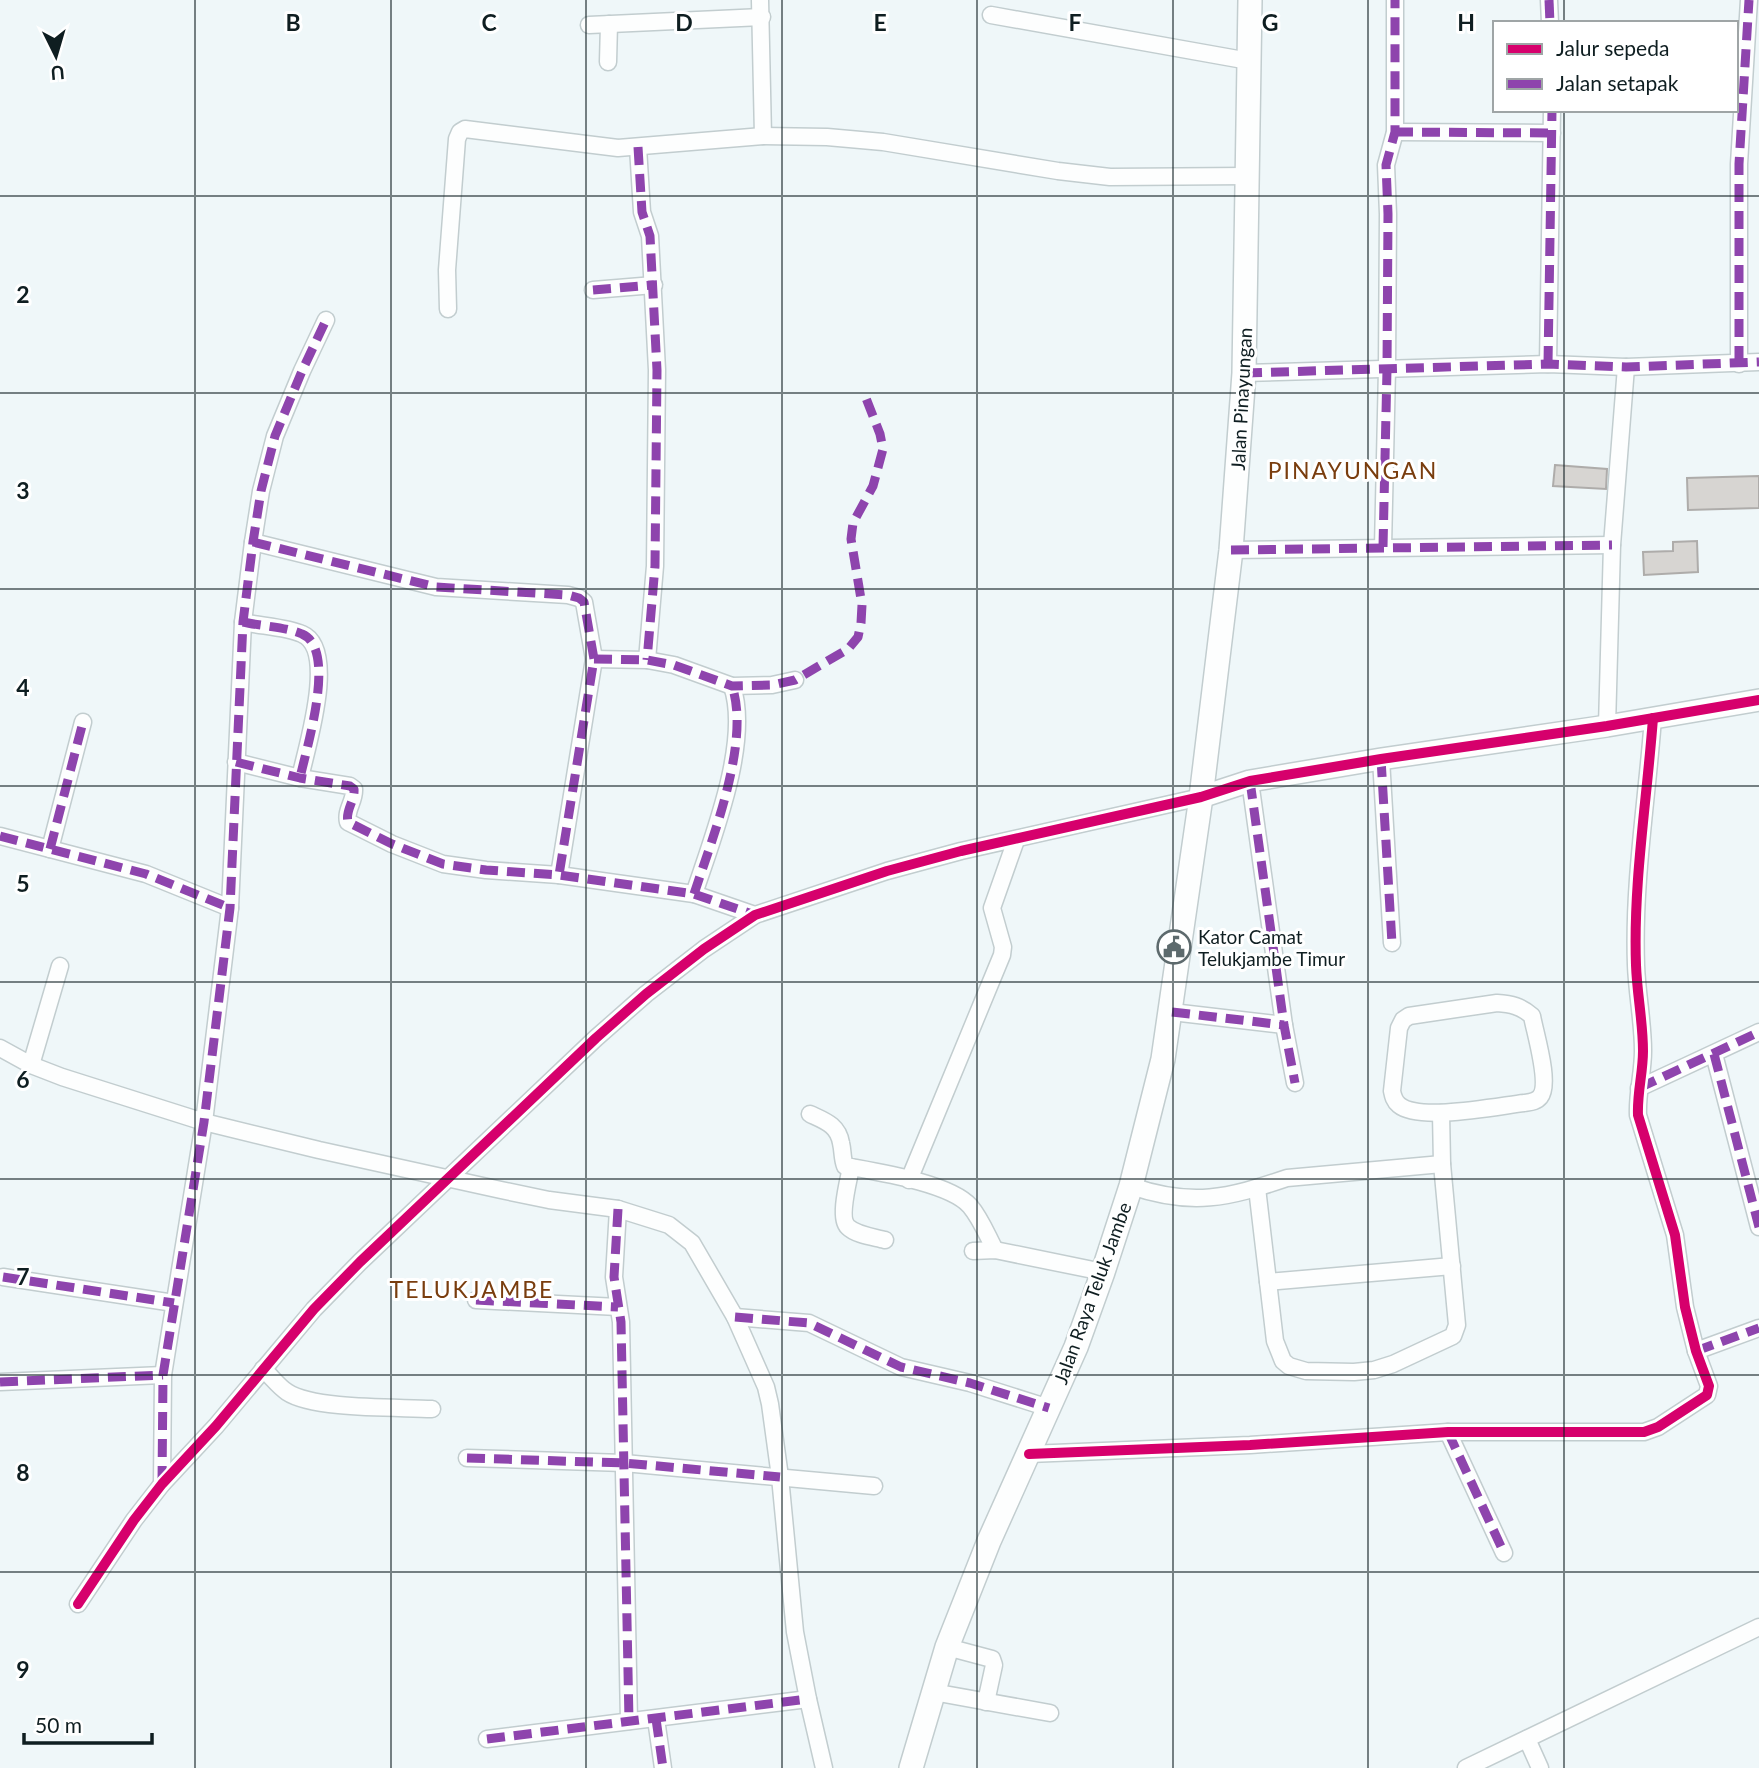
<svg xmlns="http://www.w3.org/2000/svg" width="1759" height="1768" font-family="Lato,sans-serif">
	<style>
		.building { fill: #d7d5d2; stroke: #aeacaa; stroke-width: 2 }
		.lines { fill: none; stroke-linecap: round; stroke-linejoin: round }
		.minor-casing { stroke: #c2cdcf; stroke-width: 19 }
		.tertiary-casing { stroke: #c2cdcf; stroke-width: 24 }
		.secondary-casing { stroke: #c2cdcf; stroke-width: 26 }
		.minor { stroke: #fdfefe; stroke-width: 16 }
		.tertiary { stroke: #fdfefe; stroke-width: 21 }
		.secondary { stroke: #fdfefe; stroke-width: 23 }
		.quiet { stroke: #8e44ad; stroke-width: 9; stroke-dasharray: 18 9; stroke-linecap: butt }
		.cycleway-casing { stroke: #fff; stroke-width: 15 }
		.cycleway { stroke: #d6006c; stroke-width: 10 }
		.grid { fill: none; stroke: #0f1e21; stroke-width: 2; stroke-opacity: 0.55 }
		.labels { text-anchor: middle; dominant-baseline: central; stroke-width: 6; stroke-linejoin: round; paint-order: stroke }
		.street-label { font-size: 19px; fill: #0f1e21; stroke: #fff }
		.poi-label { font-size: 19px; fill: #0f1e21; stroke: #fff; text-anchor: start }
		.quarter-label { font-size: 23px; letter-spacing: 2px; fill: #793d0e; stroke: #fff }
		.grid-label { font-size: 23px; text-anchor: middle; font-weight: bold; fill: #0f1e21; stroke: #fff; stroke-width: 6; stroke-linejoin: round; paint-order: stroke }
	</style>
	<rect width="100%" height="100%" fill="#eff7f9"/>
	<g class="building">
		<path d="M1555,465L1607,469L1606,489L1553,486Z"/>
		<path d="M1759,476V508L1688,510L1687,478Z"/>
		<path d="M1697,541L1698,572L1644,575L1643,552L1673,551V542Z"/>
	</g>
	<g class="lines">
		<defs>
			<g id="minor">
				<path d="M760,0L763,136"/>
				<path d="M1549,0L1550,23"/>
				<path d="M991,15L1249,61"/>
				<path d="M589,25L762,17"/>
				<path d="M608,62L609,24"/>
				<path d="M1395,132L1552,133"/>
				<path d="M638,147L642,212L650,236L657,370L655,566L647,660"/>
				<path d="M593,290L654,285"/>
				<path d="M448,309L447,270L457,139L460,132L465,129L618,148L763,136L827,137L883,142L1058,171L1110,177L1248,176"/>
				<path d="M1548,364L1552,110"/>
				<path d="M1739,364V164L1749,0"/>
				<path d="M1244,373L1548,364L1626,367L1759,362"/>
				<path d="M253,542L436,587L568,595L579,598L584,602L594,659L559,875"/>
				<path d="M1383,547L1387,369L1388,214L1386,165L1395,132V0"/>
				<path d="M1231,550L1612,545"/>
				<path d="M243,622C260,626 287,627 302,634C338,649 306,749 300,778"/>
				<path d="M594,659L647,660L674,665L732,686L772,685L795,680"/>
				<path d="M1607,726L1612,545L1626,367"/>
				<path d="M1381,759L1392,943"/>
				<path d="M236,762L300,778L350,786L354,789C355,801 345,810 348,822L392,844L443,864L486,870L559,875L694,894L755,915"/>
				<path d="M1250,781L1284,1025L1295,1083"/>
				<path d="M0,836L146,874L230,908"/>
				<path d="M50,849L83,722"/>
				<path d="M694,894C712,839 751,742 732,686"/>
				<path d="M1497,1003C1511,1004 1521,1006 1532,1016C1535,1033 1551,1084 1540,1097C1536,1102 1530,1102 1524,1103C1498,1106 1419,1122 1399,1105C1394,1101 1393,1096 1392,1091L1399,1028L1403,1020L1409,1016Z"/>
				<path d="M1172,1012L1284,1025"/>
				<path d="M0,1048L31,1065L62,1077L204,1122L319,1150L501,1190L549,1200L618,1209L669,1225L692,1243L735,1317L766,1387L770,1404L780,1477L795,1632L808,1699L824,1768"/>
				<path d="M1714,1054L1759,1227"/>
				<path d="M31,1065L60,966"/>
				<path d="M1639,1088L1759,1032"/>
				<path d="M810,1114C825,1121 838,1125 841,1143C843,1151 842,1158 845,1166C877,1172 950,1183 970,1206C981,1219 987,1235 995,1250"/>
				<path d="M851,1167C849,1179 838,1218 848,1227C856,1235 874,1237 885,1240"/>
				<path d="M909,1180L1002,955L1003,947L992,908L1016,840"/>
				<path d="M1131,1186C1192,1207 1228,1198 1287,1178L1442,1164"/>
				<path d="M1257,1188L1275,1341L1283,1361L1289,1366L1306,1371L1354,1372L1374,1370L1393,1364L1453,1336L1457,1325L1442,1164L1441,1113"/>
				<path d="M618,1209L614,1277L621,1322L629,1721"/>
				<path d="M973,1251L995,1250L1103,1272"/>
				<path d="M3,1277L174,1303"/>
				<path d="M1268,1282L1452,1266"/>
				<path d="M476,1300L618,1307"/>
				<path d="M735,1317L809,1323L901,1367L970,1383L1049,1408"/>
				<path d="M1696,1351L1759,1328"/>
				<path d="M263,1369C271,1376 278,1386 287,1392C314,1410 398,1407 432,1409"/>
				<path d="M0,1382L163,1375"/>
				<path d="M1448,1432L1504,1553"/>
				<path d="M1029,1454L1250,1445L1448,1432H1644L1658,1427L1707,1395L1709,1386L1696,1351L1685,1307L1675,1235L1638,1115C1637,1093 1643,1073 1643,1051C1643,1022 1637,994 1636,965C1633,883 1647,800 1653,718"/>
				<path d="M467,1458L624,1463L874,1486"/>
				<path d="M162,1484L163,1375L204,1122L230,908L243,622L253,542L261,491L275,436L302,371L326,320"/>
				<path d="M78,1604L134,1520L162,1484L216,1426L314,1309L360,1262L596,1038L646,994L704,949L755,915L887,871L961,851L1201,797"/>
				<path d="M947,1647L992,1659L994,1665L986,1702"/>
				<path d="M933,1692L1050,1713"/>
				<path d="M656,1719L663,1768"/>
				<path d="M487,1739L808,1699"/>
				<path d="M1527,1739L1540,1768"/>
				<path d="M1466,1768L1759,1627"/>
			</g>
			<path id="tertiary" d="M1201,797L1250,781L1381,759L1607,726L1759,700"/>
			<path id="secondary" d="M911,1768L947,1647L989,1541L1076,1347L1103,1272L1131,1186L1163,1059L1201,797L1231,550L1244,373L1250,0"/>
		</defs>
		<use href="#minor" class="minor-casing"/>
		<use href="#tertiary" class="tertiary-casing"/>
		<use href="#secondary" class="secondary-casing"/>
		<use href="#minor" class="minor"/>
		<use href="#tertiary" class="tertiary"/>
		<use href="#secondary" class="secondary"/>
		<g class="quiet">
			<path d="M1549,0L1550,23"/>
			<path d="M1395,132L1552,133"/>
			<path d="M638,147L642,212L650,236L657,370L655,566L647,660"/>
			<path d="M593,290L654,285"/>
			<path d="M1548,364L1552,110"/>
			<path d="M1739,364V164L1749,0"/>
			<path d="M1244,373L1548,364L1626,367L1759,362"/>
			<path d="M253,542L436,587L568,595L579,598L584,602L594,659L559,875"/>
			<path d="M1383,547L1387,369L1388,214L1386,165L1395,132V0"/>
			<path d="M1231,550L1612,545"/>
			<path d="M243,622C260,626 287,627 302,634C338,649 306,749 300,778"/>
			<path d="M594,659L647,660L674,665L732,686L772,685L795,680L848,649L858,637L861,623L862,605L851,539L853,523L873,486L883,449L880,434L864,393"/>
			<path d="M1381,759L1392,943"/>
			<path d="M236,762L300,778L350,786L354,789C355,801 345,810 348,822L392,844L443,864L486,870L559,875L694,894L755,915"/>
			<path d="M1250,781L1284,1025L1295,1083"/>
			<path d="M0,836L146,874L230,908"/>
			<path d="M50,849L83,722"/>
			<path d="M694,894C712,839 751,742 732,686"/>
			<path d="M1172,1012L1284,1025"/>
			<path d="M1714,1054L1759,1227"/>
			<path d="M1639,1088L1759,1032"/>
			<path d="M618,1209L614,1277L621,1322L629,1721"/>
			<path d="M3,1277L174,1303"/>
			<path d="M476,1300L618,1307"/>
			<path d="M735,1317L809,1323L901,1367L970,1383L1049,1408"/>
			<path d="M1696,1351L1759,1328"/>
			<path d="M0,1382L163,1375"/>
			<path d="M1448,1432L1504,1553"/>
			<path d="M467,1458L624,1463L780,1477"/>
			<path d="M162,1484L163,1375L204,1122L230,908L243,622L253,542L261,491L275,436L302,371L326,320"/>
			<path d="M656,1719L663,1768"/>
			<path d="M487,1739L808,1699"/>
		</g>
		<defs>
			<g id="cycleway">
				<path d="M1029,1454L1250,1445L1448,1432H1644L1658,1427L1707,1395L1709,1386L1696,1351L1685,1307L1675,1235L1638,1115C1637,1093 1643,1073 1643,1051C1643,1022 1637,994 1636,965C1633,883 1647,800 1653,718"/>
				<path d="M78,1604L134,1520L162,1484L216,1426L314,1309L360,1262L596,1038L646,994L704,949L755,915L887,871L961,851L1201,797L1250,781L1381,759L1607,726L1759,700"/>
			</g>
		</defs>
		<use href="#cycleway" class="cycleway-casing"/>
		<use href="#cycleway" class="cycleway"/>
	</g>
	<path class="grid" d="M195,0V1768M391,0V1768M586,0V1768M782,0V1768M977,0V1768M1173,0V1768M1368,0V1768M1564,0V23M1564,110V1768M0,196H1759M0,393H1759M0,589H1759M0,786H1759M0,982H1759M0,1179H1759M0,1375H1759M0,1572H1759"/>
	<defs>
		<symbol id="civic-ring" viewBox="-11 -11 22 22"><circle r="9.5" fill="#fff" stroke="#5d6a6d" stroke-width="1.5"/><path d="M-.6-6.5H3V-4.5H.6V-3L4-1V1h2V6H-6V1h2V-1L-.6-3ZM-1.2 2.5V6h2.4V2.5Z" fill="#5d6a6d"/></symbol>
	</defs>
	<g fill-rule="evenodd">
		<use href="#civic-ring" x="1155" y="928" width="38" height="38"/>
	</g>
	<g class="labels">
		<g class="street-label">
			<text transform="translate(1241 399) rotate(-87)">Jalan Pinayungan</text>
			<text transform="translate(1092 1293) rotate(-70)">Jalan Raya Teluk Jambe</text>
		</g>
		<g class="poi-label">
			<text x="1198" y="936">Kator Camat<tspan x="1198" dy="22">Telukjambe Timur</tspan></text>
		</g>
		<g class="quarter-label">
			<text x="1353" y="470">PINAYUNGAN</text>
			<text x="472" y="1289">TELUKJAMBE</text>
		</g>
	</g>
	<g class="grid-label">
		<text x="293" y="31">B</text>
		<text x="489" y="31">C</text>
		<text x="684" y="31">D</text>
		<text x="880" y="31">E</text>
		<text x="1075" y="31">F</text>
		<text x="1270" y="31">G</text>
		<text x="1466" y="31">H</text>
		<text x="23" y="303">2</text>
		<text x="23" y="499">3</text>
		<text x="23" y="696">4</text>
		<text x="23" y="892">5</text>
		<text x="23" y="1088">6</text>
		<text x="23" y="1285">7</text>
		<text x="23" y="1481">8</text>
		<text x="23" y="1678">9</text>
	</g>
	<rect x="1493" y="21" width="245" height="91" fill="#ffffff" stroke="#9fa5a6" stroke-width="2"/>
	<rect x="1507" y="44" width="35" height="10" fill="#d6006c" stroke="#9fa5a6" stroke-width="2"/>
	<text x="1556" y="56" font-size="21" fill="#0f1e21">Jalur sepeda</text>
	<rect x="1507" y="79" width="35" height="10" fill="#8e44ad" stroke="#9fa5a6" stroke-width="2"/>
	<text x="1556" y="91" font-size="21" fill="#0f1e21">Jalan setapak</text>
	<g transform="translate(56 56) rotate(175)" stroke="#ffffff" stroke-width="5" paint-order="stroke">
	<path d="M0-5L12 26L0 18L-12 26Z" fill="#0f1e21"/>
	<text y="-10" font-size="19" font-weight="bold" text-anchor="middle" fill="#0f1e21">U</text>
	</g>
	<path d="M24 1733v10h128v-10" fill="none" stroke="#0f1e21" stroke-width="3.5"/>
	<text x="35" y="1733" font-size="21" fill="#0f1e21" stroke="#ffffff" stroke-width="5" paint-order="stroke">50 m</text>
</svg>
